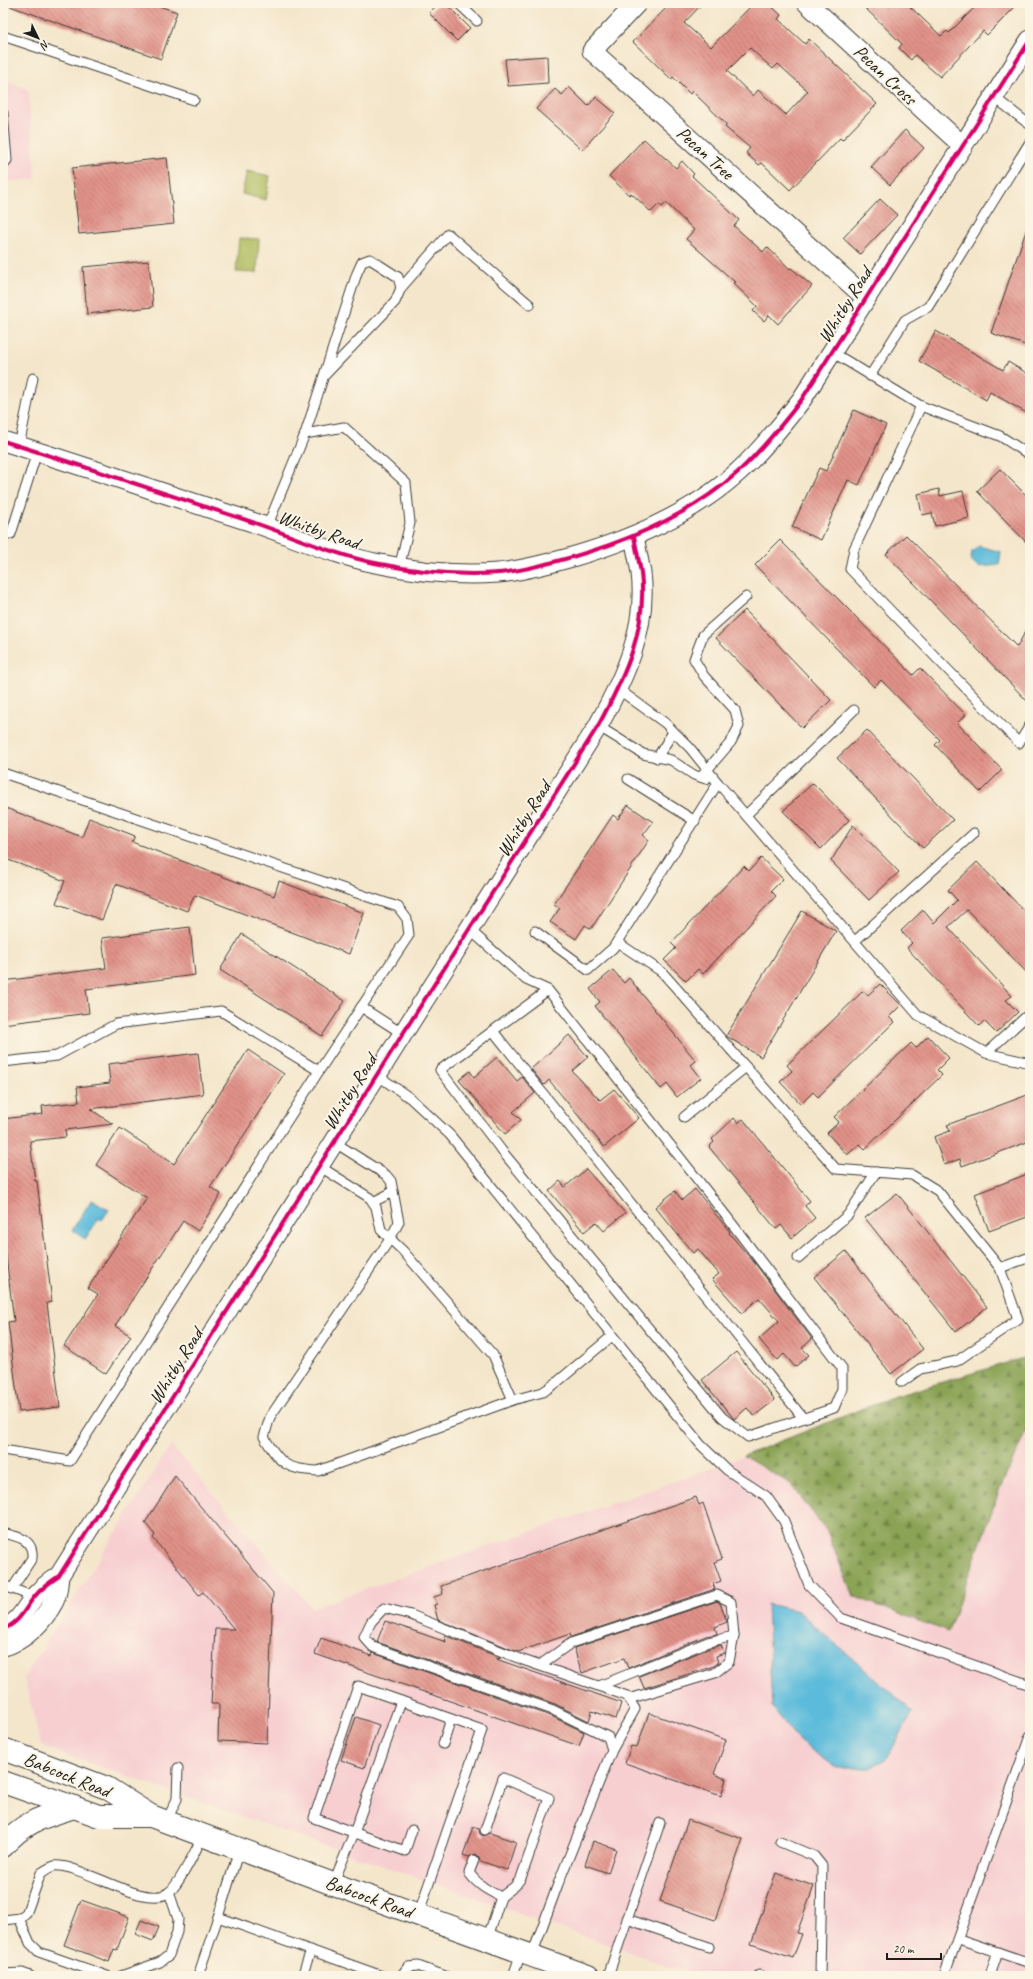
<svg xmlns="http://www.w3.org/2000/svg" width="1033" height="1979" font-family="Caveat,sans-serif">
	<style>
		.built { fill: #f7cfd1 }
		.green { fill: #aebb5d; stroke: #656c3c }
		.forest { fill: url(#forest-firs); stroke: #536038 }
		.water { fill: #5cbbdb; stroke: #3c6c7c }
		.building { fill: url(#building-back-hatch); fill-rule: evenodd }
		.lines { fill: none; stroke-linecap: round; stroke-linejoin: round }
		.service-casing { stroke: #3c3a36; stroke-width: 11 }
		.minor-casing { stroke: #3c3a36; stroke-width: 21 }
		.secondary-casing { stroke: #3c3a36; stroke-width: 24 }
		.primary-casing { stroke: #3c3a36; stroke-width: 24 }
		.service { stroke: #fff; stroke-width: 9 }
		.minor { stroke: #fff; stroke-width: 19 }
		.secondary { stroke: #fff; stroke-width: 22 }
		.primary { stroke: #fff; stroke-width: 22 }
		.cycleway-casing { stroke: #fcf5e5; stroke-width: 6 }
		.cycleway { stroke: #d6006c; stroke-width: 4 }
		.labels { text-anchor: middle; dominant-baseline: central; stroke-width: 4; stroke-linejoin: round; paint-order: stroke }
		.street-label { font-size: 19px; fill: #1c1c1c; stroke: #fcf5e5 }
	</style>
	<defs>
		<pattern id="forest-firs" width="22" height="20" patternUnits="userSpaceOnUse"><rect width="22" height="20" fill="#8aa354"/><path d="M5 1l3.5 6h-7zM16 11l3.5 6h-7z" fill="#708445"/></pattern>
		<pattern id="building-back-hatch" width="6" height="6" patternUnits="userSpaceOnUse"><rect width="6" height="6" fill="#e19289"/><path d="M-1 5l2 2M0 0l6 6M5-1l2 2" fill="none" stroke="#b6766f"/></pattern>
	</defs>
	<rect width="100%" height="100%" fill="#fcf5e5"/>
	<filter id="ink" filterUnits="userSpaceOnUse"><feTurbulence type="fractalNoise" baseFrequency=".025" numOctaves="2"/><feDisplacementMap in="SourceGraphic" scale="8" xChannelSelector="R" yChannelSelector="G"/><feConvolveMatrix kernelMatrix="1 2 1 2 8 2 1 2 1" color-interpolation-filters="sRGB"/></filter>
	<filter id="wash" filterUnits="userSpaceOnUse"><feTurbulence type="fractalNoise" baseFrequency=".012" numOctaves="4" result="noise"/><feDisplacementMap in="SourceGraphic" scale="16" xChannelSelector="R" yChannelSelector="G"/><feGaussianBlur stdDeviation="0.9" result="paint"/><feColorMatrix in="noise" values="0 0 0 0 0 0 0 0 0 0 0 0 0 0 0 0 0 1.4 0 .05"/><feComposite in="paint" operator="in"/></filter>
	<g filter="url(#wash)">
		<rect width="100%" height="100%" fill="#f4e6cb"/>
		<g class="built">
			<path d="M3,81L28,89L36,179L3,182Z"/>
			<path d="M1030,1356V1976H697L41,1746L24,1678L171,1445L312,1608L704,1471L892,1397Z"/>
		</g>
		<g class="green">
			<path d="M247,171L270,176L266,200L242,194Z"/>
			<path d="M239,238L259,239L257,273L236,272Z"/>
		</g>
		<path class="forest" d="M1030,1356V1422L1000,1489L948,1632L853,1596L826,1530L791,1484L743,1456L892,1397Z"/>
		<g class="water">
			<path d="M979,546L1001,552L999,565L978,567L971,560L972,552Z"/>
			<path d="M92,1199L109,1210L102,1220L99,1218L85,1239L72,1230Z"/>
			<path d="M767,1604L798,1611L913,1712L887,1758L870,1768H837L799,1741L772,1707Z"/>
		</g>
		<g id="blocks">
			<g class="building">
				<path d="M7,3H150L177,12L161,59L7,5Z"/>
				<path d="M439,3H445L470,28L457,41L429,13Z"/>
				<path d="M671,3H703L684,23L711,47L754,3H768L781,15L778,19L805,44L809,39L877,104L842,140L840,138L790,190L762,163L759,165L746,153L750,148L725,127L727,125L692,91L690,94L673,77L671,79L633,42ZM750,48L773,69L778,64L808,91L786,115L758,90L753,96L727,71Z"/>
				<path d="M860,3H906L941,36L947,31L949,33L979,3H1019L987,35L983,31L940,77L915,55L911,60L899,48L902,44Z"/>
				<path d="M547,56L548,83L508,86L505,59Z"/>
				<path d="M569,87L588,106L596,97L615,113L582,150L536,109L555,89L562,95Z"/>
				<path d="M905,130L924,148L890,185L871,167Z"/>
				<path d="M644,139L676,168L682,161L694,174L692,176L739,220L734,226L763,252L767,247L790,269L791,268L812,286L778,324L769,315L764,321L753,311L757,306L733,283L735,282L686,239L694,230L666,203L662,207L659,204L651,212L631,193L629,195L609,176Z"/>
				<path d="M167,158L174,224L79,234L72,168Z"/>
				<path d="M880,199L897,215L860,254L843,238Z"/>
				<path d="M1028,225L1030,226V331L1025,345L991,333Z"/>
				<path d="M149,261L153,307L87,314L83,267Z"/>
				<path d="M936,331L1003,370L1008,362L1030,375V415L990,392L986,400L919,361Z"/>
				<path d="M854,410L886,425L859,485L848,480L821,540L792,527L819,468L826,471Z"/>
				<path d="M1000,469L1030,499V546L977,491Z"/>
				<path d="M939,489L940,496L963,491L969,518L935,526L932,513L922,515L918,494Z"/>
				<path d="M906,535L1017,647L1030,623V704L886,554Z"/>
				<path d="M780,540L913,675L920,668L966,715L957,723L1002,770L980,792L935,745L940,740L881,680L874,687L755,565Z"/>
				<path d="M745,610L831,700L802,728L716,638Z"/>
				<path d="M867,730L953,820L923,848L837,758Z"/>
				<path d="M813,783L849,820L821,849L783,811Z"/>
				<path d="M628,805L653,822L643,835L649,840L591,929L585,925L576,939L550,922L560,908L554,904L613,815L618,819Z"/>
				<path d="M3,807L82,837L89,818L135,836L132,842L274,896L279,881L364,913L349,954L195,895L187,911L116,884L102,920L56,903L65,881L3,858Z"/>
				<path d="M853,825L899,872L869,900L831,861Z"/>
				<path d="M761,858L783,879L771,891L776,896L703,974L698,969L686,981L664,960L676,948L671,943L744,866L749,871Z"/>
				<path d="M977,862L1030,917V976L967,910L948,927L1012,996L1006,1000L1018,1012L996,1033L984,1021L979,1026L907,948L912,943L901,931L923,910L934,923L957,900L948,890Z"/>
				<path d="M802,911L836,931L761,1057L726,1036Z"/>
				<path d="M190,927L195,975L86,989L89,1013L3,1024V981L106,968L102,938Z"/>
				<path d="M242,934L345,1001L322,1036L220,970Z"/>
				<path d="M613,970L624,983L629,978L696,1061L691,1065L701,1078L677,1097L667,1084L661,1089L595,1006L600,1002L590,989Z"/>
				<path d="M880,984L901,1005L889,1017L894,1022L818,1097L813,1092L801,1104L780,1082L792,1071L787,1065L863,991L868,995Z"/>
				<path d="M569,1035L588,1057L572,1071L600,1100L614,1089L639,1118L604,1147L549,1080L544,1085L531,1069Z"/>
				<path d="M928,1036L949,1058L937,1070L942,1075L865,1149L860,1144L847,1155L827,1133L839,1122L834,1117L911,1043L916,1048Z"/>
				<path d="M248,1050L284,1074L210,1187L221,1194L198,1231L183,1221L115,1326L131,1336L106,1374L64,1346L98,1294L88,1288L147,1198L96,1165L120,1128L174,1164Z"/>
				<path d="M198,1053L203,1094L90,1109L113,1124L65,1130L66,1137L30,1141L35,1181H37L52,1302L47,1303L60,1407L19,1412L8,1322L14,1321L3,1232V1119L43,1114L42,1106L79,1102L77,1087L110,1083L108,1064Z"/>
				<path d="M497,1057L517,1081L522,1077L535,1093L513,1112L521,1120L505,1134L459,1080L470,1071L474,1077Z"/>
				<path d="M1030,1094V1141L962,1166L960,1159L944,1165L934,1137L950,1131L947,1125Z"/>
				<path d="M734,1118L738,1123L743,1119L810,1201L805,1206L815,1218L792,1238L781,1225L776,1229L709,1147L714,1142L712,1139Z"/>
				<path d="M586,1169L625,1213L604,1231L596,1222L584,1232L549,1191L560,1181L565,1187Z"/>
				<path d="M1030,1173V1216L989,1231L975,1194Z"/>
				<path d="M695,1189L730,1232L729,1233L754,1262L812,1339L802,1348L809,1355L795,1367L784,1354L777,1360L759,1339L779,1321L759,1298L742,1313L712,1279L719,1274L698,1249L693,1253L655,1207L675,1191L682,1200Z"/>
				<path d="M897,1193L987,1307L956,1332L865,1218Z"/>
				<path d="M846,1251L923,1349L891,1374L814,1277Z"/>
				<path d="M736,1352L775,1400L754,1416L747,1408L734,1419L702,1380Z"/>
				<path d="M175,1476L273,1593L267,1743L218,1741L219,1704H211L215,1629H234L203,1592L199,1595L153,1538L155,1535L145,1523Z"/>
				<path d="M696,1497L699,1505L703,1503L722,1559L714,1562L721,1581L713,1584L715,1589L571,1637L570,1634L518,1652L438,1620L434,1605L437,1604L434,1597L443,1594L441,1586Z"/>
				<path d="M717,1601L720,1603L727,1622L715,1627L717,1634L706,1636L628,1668L624,1658L582,1673L574,1648Z"/>
				<path d="M385,1621L446,1642L444,1635L501,1658L496,1659L616,1701L621,1703L616,1719L592,1711L589,1721L555,1704L377,1642Z"/>
				<path d="M321,1638L372,1656L373,1653L551,1716L584,1732L579,1746L315,1654Z"/>
				<path d="M721,1645L724,1653L716,1656L718,1663L714,1666L644,1688L639,1676L710,1648Z"/>
				<path d="M649,1713L726,1740L714,1774L726,1779L721,1796L625,1763L631,1746L637,1747Z"/>
				<path d="M356,1717L379,1725L364,1768L341,1760Z"/>
				<path d="M688,1820L743,1839L715,1920L660,1901Z"/>
				<path d="M473,1827L479,1829L480,1834L483,1836L490,1833L516,1842L507,1870L480,1861L479,1857L476,1854L469,1857L463,1855Z"/>
				<path d="M593,1841L616,1849L608,1873L585,1865Z"/>
				<path d="M776,1873L814,1886L797,1933L802,1934L793,1958L751,1944Z"/>
				<path d="M81,1900L129,1917L117,1950L114,1949L109,1962L64,1945Z"/>
				<path d="M141,1920L159,1927L153,1941L135,1934Z"/>
			</g>
		</g>
	</g>
	<g filter="url(#ink)">
		<use href="#blocks" fill-opacity="0" stroke="#3c3a36" stroke-width="1"/>
		<g class="lines">
			<defs>
				<g id="service">
					<path d="M458,3L477,21"/>
					<path d="M3,36L194,100"/>
					<path d="M994,97L1030,125"/>
					<path d="M3,113L7,160L3,165"/>
					<path d="M401,288L448,234L530,305"/>
					<path d="M832,352L921,406L1000,436L1030,455"/>
					<path d="M870,376L905,320L928,307L1030,142"/>
					<path d="M921,406L854,549L850,569L1019,743L1030,725"/>
					<path d="M305,434L357,273L362,262L370,259L398,277L401,288L395,302L325,375"/>
					<path d="M19,446L33,378"/>
					<path d="M267,527L305,434L344,427L406,483L410,523L399,568"/>
					<path d="M3,534H11L37,452"/>
					<path d="M618,689L665,723L690,748L718,783L918,1015L986,1053L1030,1063"/>
					<path d="M598,726L643,754L671,760L694,775L706,779"/>
					<path d="M657,758L673,732"/>
					<path d="M3,773L398,907L407,919L409,935L319,1071L70,1461L3,1450"/>
					<path d="M701,777L731,742L739,726L735,710L704,676L694,659L703,635L746,597"/>
					<path d="M628,779L695,821"/>
					<path d="M746,815L854,710"/>
					<path d="M470,930L526,980L548,990L727,1217L842,1368V1389L834,1408L748,1437L722,1417L502,1151L440,1070L548,990"/>
					<path d="M535,931L588,970L613,948L718,783"/>
					<path d="M855,941L974,833"/>
					<path d="M617,942L662,972L836,1169L912,1175L938,1191L1000,1268L1018,1319L957,1361L920,1369L902,1382"/>
					<path d="M361,1007L403,1034"/>
					<path d="M493,1031L803,1418"/>
					<path d="M986,1053L1030,1013"/>
					<path d="M3,1062L57,1056L116,1024L221,1011L319,1071"/>
					<path d="M377,1075L410,1098L450,1135L701,1445L727,1470L766,1496L784,1521L809,1585L841,1618L1030,1685"/>
					<path d="M684,1117L746,1067"/>
					<path d="M334,1142L386,1175L391,1181L399,1222L390,1239L270,1417L264,1437C281,1465 286,1469 318,1471L513,1400L543,1392L556,1383L612,1336"/>
					<path d="M319,1166L370,1198L376,1207L381,1230L403,1251L493,1355L513,1400"/>
					<path d="M373,1202L393,1192"/>
					<path d="M798,1258L848,1215L876,1172"/>
					<path d="M1000,1268L1030,1257"/>
					<path d="M3,1533C17,1536 34,1539 32,1558L12,1589"/>
					<path d="M3,1585L34,1597"/>
					<path d="M540,1665L571,1643L717,1595L731,1602L734,1636L729,1662L715,1673L629,1699"/>
					<path d="M599,1686L708,1642L734,1636"/>
					<path d="M401,1701L482,1730L418,1915"/>
					<path d="M443,1744L451,1719"/>
					<path d="M166,1822L177,1799L178,1768"/>
					<path d="M485,1830L503,1778L549,1798L521,1878L515,1886L501,1897L487,1940"/>
					<path d="M780,1842L814,1856L822,1866L820,1976"/>
					<path d="M239,1850L218,1917L382,1976"/>
					<path d="M474,1860L469,1873C478,1885 487,1890 501,1897"/>
					<path d="M333,1884L354,1833L401,1701L358,1686L314,1818L405,1851L412,1830"/>
					<path d="M19,1918L30,1943L39,1952L107,1976"/>
					<path d="M627,1919L709,1947"/>
					<path d="M3,1920L21,1918L26,1914L41,1873C44,1871 50,1867 54,1866C81,1863 143,1909 168,1893C179,1886 196,1849 203,1836"/>
					<path d="M959,1939L1030,1963"/>
					<path d="M532,1955L558,1884L612,1750L608,1737L553,1710L373,1647L364,1637L371,1622L384,1608L411,1615L523,1660L627,1696L635,1709L612,1750"/>
					<path d="M3,1974L22,1973L30,1976"/>
					<path d="M759,1975L761,1976"/>
					<path d="M121,1976L160,1962L169,1955L177,1932L178,1919L169,1892"/>
					<path d="M198,1976L218,1917"/>
					<path d="M302,1976L311,1950"/>
					<path d="M401,1976L408,1967L418,1966L445,1976"/>
					<path d="M513,1976L521,1953"/>
					<path d="M608,1976L660,1823"/>
					<path d="M944,1976L1030,1736"/>
					<path d="M990,1976L998,1952"/>
				</g>
				<g id="minor">
					<path d="M637,3L592,51L866,298"/>
					<path d="M807,3L963,146"/>
					<path d="M3,441C84,466 165,494 246,520C289,534 331,554 375,563C413,571 459,576 498,573C515,572 533,567 550,563C617,546 686,519 738,472C762,450 782,425 802,399L1030,40"/>
					<path d="M3,1629C20,1623 25,1608 35,1596C42,1588 50,1582 59,1576L598,726C624,678 648,629 641,573C639,561 636,548 634,536"/>
					<path d="M3,1646C25,1641 44,1620 54,1601C58,1594 58,1583 59,1576"/>
				</g>
				<g id="secondary">
					<path d="M3,1749L107,1788L151,1816L333,1884L588,1976"/>
					<path d="M3,1782L99,1816H151"/>
				</g>
				<path id="primary" d="M3,1846C25,1821 43,1817 74,1807"/>
			</defs>
			<use href="#service" class="service-casing"/>
			<use href="#minor" class="minor-casing"/>
			<use href="#secondary" class="secondary-casing"/>
			<use href="#primary" class="primary-casing"/>
			<use href="#service" class="service"/>
			<use href="#minor" class="minor"/>
			<use href="#secondary" class="secondary"/>
			<use href="#primary" class="primary"/>
			<defs>
				<g id="cycleway">
					<path d="M3,441C84,466 165,494 246,520C289,534 331,554 375,563C413,571 459,576 498,573C515,572 533,567 550,563C617,546 686,519 738,472C762,450 782,425 802,399L1030,40"/>
					<path d="M3,1629C20,1623 25,1608 35,1596C42,1588 50,1582 59,1576L598,726C624,678 648,629 641,573C639,561 636,548 634,536"/>
				</g>
			</defs>
			<use href="#cycleway" class="cycleway-casing"/>
			<use href="#cycleway" class="cycleway"/>
		</g>
	</g>
	<g class="labels">
		<g class="street-label">
			<text transform="translate(885 75) rotate(43)">Pecan Cross</text>
			<text transform="translate(705 153) rotate(42)">Pecan Tree</text>
			<text transform="translate(845 305) rotate(-58)">Whitby Road</text>
			<text transform="translate(319 530) rotate(19)">Whitby Road</text>
			<text transform="translate(524 819) rotate(-58)">Whitby Road</text>
			<text transform="translate(350 1092) rotate(-58)">Whitby Road</text>
			<text transform="translate(176 1366) rotate(-58)">Whitby Road</text>
			<text transform="translate(67 1775) rotate(22)">Babcock Road</text>
			<text transform="translate(369 1897) rotate(20)">Babcock Road</text>
		</g>
	</g>
	<rect width="1033" height="1979" fill="none" stroke="#fcf5e5" stroke-width="16"/>
	<g transform="translate(38 38) rotate(133)" stroke="#fcf5e5" stroke-width="3" paint-order="stroke">
	<path d="M0-3L7 15L0 10L-7 15Z" fill="#1c1c1c"/>
	<text y="-6" font-size="11" font-weight="bold" text-anchor="middle" fill="#1c1c1c">N</text>
	</g>
	<path d="M887 1953v6h54v-6" fill="none" stroke="#1c1c1c" stroke-width="2"/>
	<text x="893" y="1953" font-size="12" fill="#1c1c1c" stroke="#fcf5e5" stroke-width="3" paint-order="stroke">20 m</text>
</svg>
